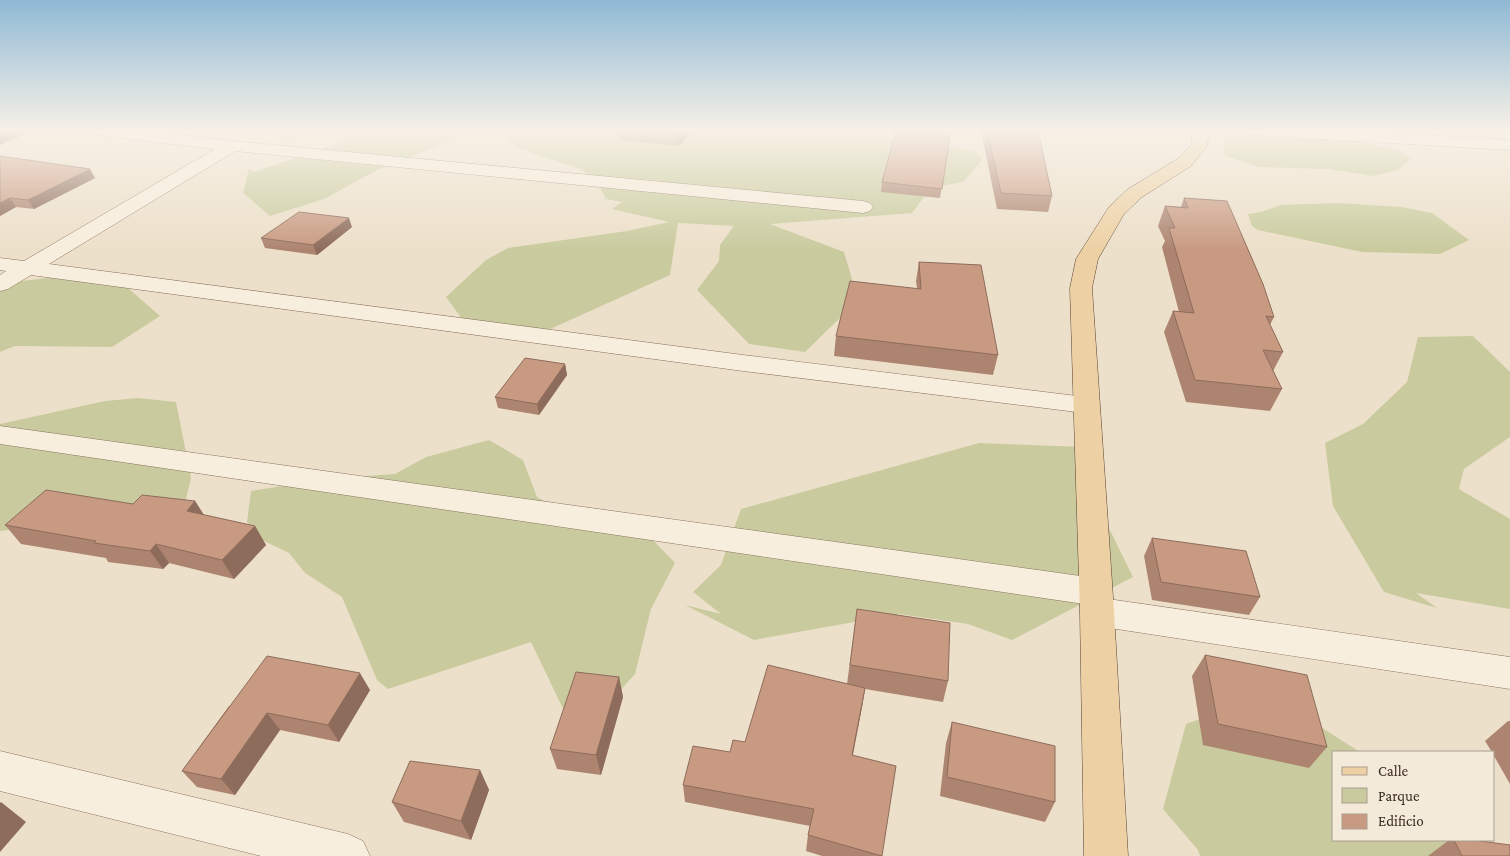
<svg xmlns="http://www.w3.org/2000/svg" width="1510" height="856" font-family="'Crimson Pro',serif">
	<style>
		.green { fill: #c9cb9e }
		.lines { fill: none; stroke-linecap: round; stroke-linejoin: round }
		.minor-casing { stroke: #89725f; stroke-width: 1 }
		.major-casing { stroke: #574132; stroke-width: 1 }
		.minor { fill: #f8eedd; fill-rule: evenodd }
		.major { fill: #edd1a4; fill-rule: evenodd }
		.wall { fill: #ad8470 }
		.shaded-wall { fill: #8d6c5b }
		.building { fill: #c99a82; stroke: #8d6c5b }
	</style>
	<rect width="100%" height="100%" fill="#ede0ca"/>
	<g class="green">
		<path d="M275,130H340L335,134L278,139L274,132Z"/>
		<path d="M362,130H478L375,171L324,199L270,216L243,193L249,169L254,172L342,142Z"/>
		<path d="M504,130H861L879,137L975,151L982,160L963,182L931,188L912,213L770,224L844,252L855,289L844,314L805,352L749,344L697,290L719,261L720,245L734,226L678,223L670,275L548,330L465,323L446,297L486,260L508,248L627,231L669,222L612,209L622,202L606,199L597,182L581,169L520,149L501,136Z"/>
		<path d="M1241,134L1353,141L1398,150L1410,159L1398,170L1373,176L1329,169L1259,167L1225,156L1223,145L1225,138Z"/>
		<path d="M1337,203L1402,207L1432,213L1469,240L1440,254L1362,252L1258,230L1252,226L1248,214L1261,212L1281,205Z"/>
		<path d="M90,273L119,280L160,316L112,347L15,346L0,352V288L13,282Z"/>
		<path d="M1473,336L1510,372V437L1464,469L1459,489L1510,519V609L1416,593L1437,608L1384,592L1333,506L1325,443L1363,424L1407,382L1418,337Z"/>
		<path d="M138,398L176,402L191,478L185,503L73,523L0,531V424L105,401Z"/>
		<path d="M489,440L523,460L537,497L573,517L635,521L675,563L651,609L635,674L577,738L531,642L388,689L377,680L342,597L305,573L289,553L262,540L247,522L251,491L334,478L395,474L426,457Z"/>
		<path d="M979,443L1086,447L1106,522L1133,577L1012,640L968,624L899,614L754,640L685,605L721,614L693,592L721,565L741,509Z"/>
		<path d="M1253,700L1319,726L1360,752H1334V840H1451L1459,856H1200L1198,850L1163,809L1186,724Z"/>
	</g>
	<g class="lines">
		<defs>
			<g id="minor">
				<path d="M88,130H139L232,141L863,201L870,203L873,207L870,211L863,213L235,151L49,264L743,355L1085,397L1094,399L1098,405L1094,411L1085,413L743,371L31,275L8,289L0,291V275L6,271L0,270V258L24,261L215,149L96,135L90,133Z"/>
				<path d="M1246,130H1340L1510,140V150L1254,135L1248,133Z"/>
				<path d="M0,426L1095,578L1107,582L1112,592L1108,599L1510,657V689L1097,626L1085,622L1080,612L1084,604L0,444Z"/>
				<path d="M0,751L348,834L363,841L370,856H261L0,791Z"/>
			</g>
			<path id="major" d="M1193,130H1209L1207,146L1191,166L1142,197L1124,214L1098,259L1092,288L1114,612L1128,856H1084L1080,612L1070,288L1076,259L1109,207L1128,189L1179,158L1191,145Z"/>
		</defs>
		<use href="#minor" class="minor-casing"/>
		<use href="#major" class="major-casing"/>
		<use href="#minor" class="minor"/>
		<use href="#major" class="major"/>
	</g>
	<g class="wall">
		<path d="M618,130H693L679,146L619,140Z"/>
		<path d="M951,130L940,198L881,192L882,182Z"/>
		<path d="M981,130H1038L1052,196L1048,212L997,209Z"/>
		<path d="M0,156L95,178L34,209L16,207L0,216Z"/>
		<path d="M1184,198L1274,317L1270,325L1283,352L1273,371L1282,389L1270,411L1186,402L1164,332L1173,311L1179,312L1162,247L1165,241L1158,226L1165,206L1181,207Z"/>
		<path d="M352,227L317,255L265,248L261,238Z"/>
		<path d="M919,262L998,355L993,375L834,356L836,336L917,288L916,281Z"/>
		<path d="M565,364L567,375L539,415L498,408L495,397Z"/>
		<path d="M195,501L204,515L255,526L266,545L234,579L169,563L163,569L108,562L106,558L21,544L5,525L133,504Z"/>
		<path d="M1152,538L1260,597L1249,615L1152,600L1144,556Z"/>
		<path d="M857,609L948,681L943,702L865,689L862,707L853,755L882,856H822L806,851L808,835L810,826L685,802L683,785L745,742L847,684Z"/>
		<path d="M1205,655L1327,747L1309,768L1203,745L1192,676Z"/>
		<path d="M619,677L623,697L601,775L557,769L550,749Z"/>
		<path d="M370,690L339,742L280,730L235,795L197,787L182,771L229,706Z"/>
		<path d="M1508,721H1510V784L1494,756V752H1492L1485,741Z"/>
		<path d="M952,722L1055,802L1045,822L940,796L946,743Z"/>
		<path d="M480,770L489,790L471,840L404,822L392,802Z"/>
		<path d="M1449,840H1473L1510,856H1428Z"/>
	</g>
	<g class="shaded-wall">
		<path d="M0,130H33L0,145Z"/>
		<path d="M678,130H693L679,146Z"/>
		<path d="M90,169L95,178L34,209L28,200Z"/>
		<path d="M10,198L16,207L0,216V203Z"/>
		<path d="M349,218L352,227L317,255L313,245Z"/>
		<path d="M565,364L567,375L539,415L537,404Z"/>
		<path d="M195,501L207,520L187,511Z"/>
		<path d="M255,526L266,545L234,579L222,560Z"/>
		<path d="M156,544L169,563L163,569L150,551Z"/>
		<path d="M360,673L370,690L339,742L328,725Z"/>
		<path d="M619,677L623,697L601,775L596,755Z"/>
		<path d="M865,688L862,707L849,772L852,755Z"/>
		<path d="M267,713L280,730L235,795L221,779Z"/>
		<path d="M480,770L489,790L471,840L461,821Z"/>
		<path d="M1,802L26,822L0,852V803Z"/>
	</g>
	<g class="building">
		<path d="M896,130H951L942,189L882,182Z"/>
		<path d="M987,130H1038L1052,196L1001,193Z"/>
		<path d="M0,156L90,169L28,200L10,198L0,203Z"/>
		<path d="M1184,198L1227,201L1263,284L1274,317L1266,316L1283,352L1263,350L1282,389L1195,380L1173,311L1194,313L1169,228H1175L1165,206L1188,208Z"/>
		<path d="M299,212L349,218L313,245L261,238Z"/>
		<path d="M919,262L981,265L998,355L836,336L850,281L921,289Z"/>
		<path d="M525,358L565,364L537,404L495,397Z"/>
		<path d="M46,490L133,504L142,495L195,501L187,511L255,526L222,560L156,544L150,551L94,543L96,541L5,525Z"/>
		<path d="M1152,538L1246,551L1260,597L1161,582Z"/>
		<path d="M857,609L950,623L948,681L850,665Z"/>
		<path d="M1205,655L1307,675L1327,747L1218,724Z"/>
		<path d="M267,656L360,673L328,725L267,713L221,779L182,771Z"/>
		<path d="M768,665L865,688L852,755L896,766L882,856L808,835L814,809L683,785L693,746L730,752L733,740L745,742Z"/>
		<path d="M576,672L619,677L596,755L550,749Z"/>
		<path d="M952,722L1055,746V802L947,777Z"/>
		<path d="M410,761L480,770L461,821L392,802Z"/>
		<path d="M1454,840H1473L1510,845V856H1462Z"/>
	</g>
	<linearGradient id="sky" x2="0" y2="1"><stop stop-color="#8fb9d5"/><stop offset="0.52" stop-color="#f7f1e7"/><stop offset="1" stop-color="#f7f1e7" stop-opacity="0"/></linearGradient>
	<rect width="1510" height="250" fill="url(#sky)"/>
	<rect x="1332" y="751" width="162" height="90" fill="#f4ead9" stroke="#aa9e8f"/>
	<rect x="1342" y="767" width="25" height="8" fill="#edd1a4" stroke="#aa9e8f"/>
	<text x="1378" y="776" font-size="15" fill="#3a2b21">Calle</text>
	<rect x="1342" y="788" width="25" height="15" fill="#c9cb9e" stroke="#aa9e8f"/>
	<text x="1378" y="801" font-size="15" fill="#3a2b21">Parque</text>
	<rect x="1342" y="814" width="25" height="15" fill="#c99a82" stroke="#aa9e8f"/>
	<text x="1378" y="826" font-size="15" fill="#3a2b21">Edificio</text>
</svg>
